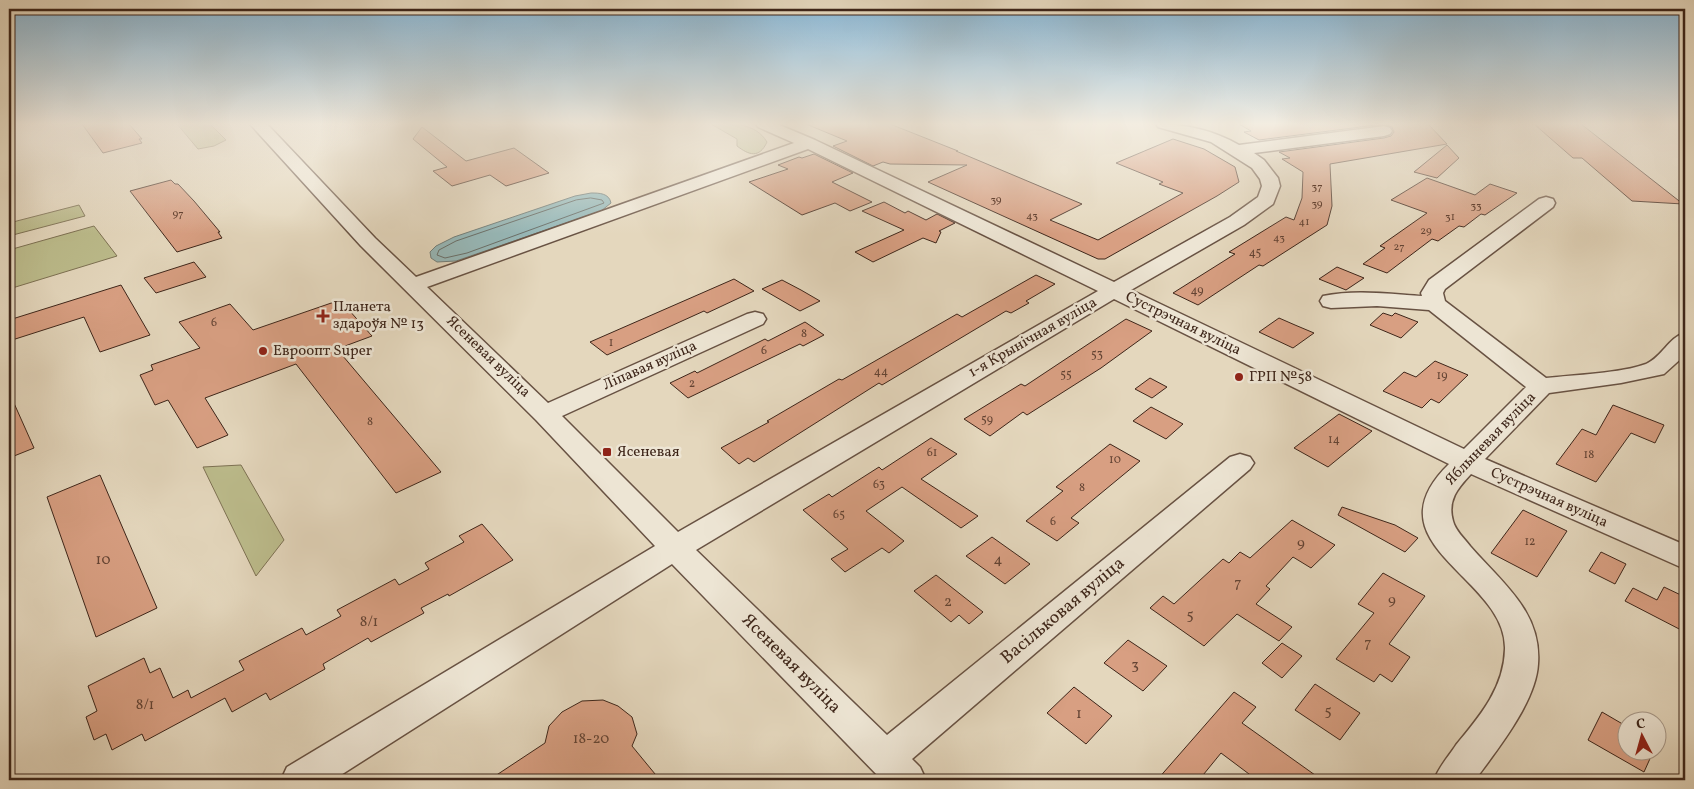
<svg xmlns="http://www.w3.org/2000/svg" width="1694" height="789" font-family="Vollkorn,serif">
	<style>
		.green { fill: #bcbc8c; stroke: #7d7153 }
		.water { fill: #97b8b8; stroke: #737e79 }
		.lines { fill: none; stroke-linecap: round; stroke-linejoin: round }
		.shore { stroke: #6a6f69; stroke-width: 1 }
		.building { fill: #d89f82; stroke: #3e261a }
		.minor-casing { stroke: #685243; stroke-width: 3 }
		.minor { fill: #ede5d4; fill-rule: evenodd }
		.poi-dot { fill: #8f2418; stroke: #ede5d4; stroke-width: 2 }
		.labels { text-anchor: middle; dominant-baseline: central; stroke-width: 5; stroke-linejoin: round; paint-order: stroke }
		.far-number-label { font-size: 11px; fill: #644434 }
		.number-label { font-size: 12px; fill: #644434 }
		.poi-label { font-size: 15px; fill: #3e261a; stroke: #ede5d4; text-anchor: start }
		.street-label { font-size: 15px; fill: #3e261a; stroke: #ede5d4 }
		.near-number-label { font-size: 15px; fill: #644434 }
		.near-street-label { font-size: 18px; fill: #3e261a; stroke: #ede5d4 }
	</style>
	<rect width="100%" height="100%" fill="#e4d7bd"/>
	<filter id="stains"><feTurbulence type="fractalNoise" baseFrequency=".004" numOctaves="4"/><feColorMatrix values="0 0 0 0 .2 0 0 0 0 .09 0 0 0 0 .02 0 0 0 .5 -.17"/></filter>
	<radialGradient id="worn" r=".72"><stop offset=".6" stop-color="#630" stop-opacity="0"/><stop offset="1" stop-color="#630" stop-opacity=".3"/></radialGradient>
	<g class="green">
		<path d="M177,124H210L226,140L214,146L198,149Z"/>
		<path d="M711,124C732,124 755,122 767,142C759,159 749,155 737,146V139Z"/>
		<path d="M79,205L85,216L9,236V223Z"/>
		<path d="M94,226L117,256L9,289V250Z"/>
		<path d="M241,465L284,540L256,576L203,467Z"/>
	</g>
	<path class="water" d="M591,193C599,193 609,193 611,203L601,211L456,261L437,262L431,258L430,252L436,246L454,237L575,196Z"/>
	<g class="lines">
		<path class="shore" d="M591,198L602,200L604,203L467,253L445,258L437,255L439,250L456,241L576,200Z"/>
	</g>
	<g class="building">
		<path d="M82,124H129L142,139H139L142,143L103,153Z"/>
		<path d="M806,124H890L958,151H956L1082,204L1050,220L1098,240L1183,193L1159,184L1163,182L1116,163L1173,139L1204,149L1235,167L1239,182L1217,196L1105,259H1098L928,182L967,165L890,164L883,162L873,166L833,146L847,141Z"/>
		<path d="M1239,124H1428L1447,144L1330,164L1332,206L1327,225L1263,266L1259,265L1198,305L1173,293L1235,254L1229,252L1286,217L1294,220L1302,198L1303,172L1282,159L1290,158L1279,152L1384,138L1391,136L1394,132L1392,127L1384,124L1259,140L1244,132L1251,131Z"/>
		<path d="M1534,124H1581L1683,204L1632,201L1582,158H1573Z"/>
		<path d="M422,127L466,161L514,148L549,173L506,186L490,175L452,186L433,171L447,167L413,139Z"/>
		<path d="M1447,145L1459,158L1437,178L1414,172Z"/>
		<path d="M814,154L853,173L832,182L872,202L850,211L835,203L802,215L749,182L788,169L778,165L799,157L802,158Z"/>
		<path d="M1427,178L1475,195L1490,184L1517,193L1485,215L1481,214L1464,227L1459,226L1438,241L1432,239L1387,273L1363,264L1385,248L1380,246L1427,213L1391,200Z"/>
		<path d="M171,180L175,184H178L194,201L220,232H218L222,238L177,252L130,191Z"/>
		<path d="M884,202L905,213L908,211L926,220L937,214L955,223L939,231L941,232L936,243L923,238L873,262L855,252L904,230L862,211Z"/>
		<path d="M194,262L206,277L156,293L144,278Z"/>
		<path d="M1337,267L1364,278L1346,290L1319,279Z"/>
		<path d="M1036,275L1055,284L1026,301L1029,303L1011,313L1006,311L882,385L879,383L754,462L748,458L739,464L721,448L769,422L767,421L839,379L842,380L957,314L962,317Z"/>
		<path d="M734,279L754,291L707,313L704,311L607,355L590,342Z"/>
		<path d="M782,280L801,290L820,301L800,311L762,289Z"/>
		<path d="M121,285L150,335L100,352L84,317L9,341V320Z"/>
		<path d="M340,300L372,336L337,349L441,472L396,493L296,364L205,398L228,435L197,448L168,400L155,405L140,375L153,370L151,365L200,348L179,322L230,304L253,330Z"/>
		<path d="M1383,313L1392,316L1395,313L1418,322L1401,338L1370,325Z"/>
		<path d="M1279,318L1295,325L1314,333L1293,348L1259,332Z"/>
		<path d="M1126,319L1152,331L1101,368L1027,415L1023,412L990,436L964,419L1021,384L1025,386Z"/>
		<path d="M805,322L824,335L803,346L800,344L688,398L670,383L695,371L697,373L765,339L768,341Z"/>
		<path d="M1435,361L1468,375L1439,403L1431,399L1422,408L1383,391L1404,372L1416,377Z"/>
		<path d="M1150,378L1167,387L1152,398L1135,389Z"/>
		<path d="M9,392L34,448L9,458Z"/>
		<path d="M1613,405L1664,425L1655,443L1631,433L1596,482L1556,464L1582,429L1596,435Z"/>
		<path d="M1151,407L1183,424L1166,439L1133,421Z"/>
		<path d="M1339,414L1372,431L1328,467L1294,448Z"/>
		<path d="M931,438L957,454L921,479L978,516L961,528L902,487L866,511L904,541L889,553L882,548L845,572L831,559L848,549L803,510L829,494L832,497L879,467L882,470Z"/>
		<path d="M1110,444L1140,461L1071,518L1079,523L1057,541L1026,521L1063,491L1056,487Z"/>
		<path d="M100,475L157,608L96,637L47,497Z"/>
		<path d="M1342,507L1395,525L1418,538L1405,552L1338,515Z"/>
		<path d="M1523,510L1567,531L1537,577L1491,553Z"/>
		<path d="M1292,520L1335,545L1311,568L1293,557L1266,586L1270,589L1256,604L1292,627L1279,641L1237,614L1204,646L1150,608L1163,596L1174,604L1223,559L1229,563L1240,552L1250,558Z"/>
		<path d="M482,524L513,560L449,596L448,594L421,608L424,613L371,642L368,638L323,664L325,669L270,700L266,693L232,712L225,698L145,741L142,734L112,750L106,734L94,740L86,717L97,711L88,686L144,658L150,673L160,668L173,698L188,690L191,698L244,670L239,661L302,628L306,635L341,616L337,610L395,579L399,585L429,569L425,563L464,542L459,536Z"/>
		<path d="M992,537L1030,564L1005,584L966,556Z"/>
		<path d="M1601,552L1626,564L1615,584L1589,571Z"/>
		<path d="M1383,573L1425,596L1389,644L1410,657L1392,682L1380,674L1374,682L1336,659L1374,613L1358,604Z"/>
		<path d="M936,575L983,612L969,624L959,615L951,622L914,591Z"/>
		<path d="M1664,587L1685,597V632L1625,601L1633,588L1657,600Z"/>
		<path d="M1128,640L1167,666L1143,691L1104,663Z"/>
		<path d="M1282,643L1302,656L1282,678L1262,663Z"/>
		<path d="M1315,684L1360,713L1340,740L1295,710Z"/>
		<path d="M1074,687L1112,716L1086,744L1047,713Z"/>
		<path d="M1234,692L1256,707L1242,723L1322,780H1257L1221,753L1199,780H1157Z"/>
		<path d="M603,700L618,706L632,717L637,734L632,746L660,780H489L545,743L549,726L562,712L582,701Z"/>
		<path d="M1602,712L1626,726V752H1653L1644,772L1588,740Z"/>
	</g>
	<g class="lines">
		<defs>
			<path id="minor" d="M250,124H267L375,238L416,277L794,143L758,127L756,124H777L815,140L1114,282L1230,217L1258,197L1262,186L1260,179L1252,168L1211,142L1158,127L1156,124C1186,124 1213,130 1239,145L1384,126L1390,128L1392,131L1390,134L1384,136L1254,153L1264,160L1278,178L1280,186L1273,204L1244,225L1131,290L1464,449L1526,387L1429,310L1377,306L1331,308L1323,306L1320,301L1323,296C1355,289 1390,294 1422,296L1421,293L1429,280L1539,199L1546,197L1553,199L1555,203L1553,207L1445,289L1443,293L1445,301L1546,378C1573,375 1622,373 1646,364C1662,357 1669,337 1685,333V355L1664,374L1621,383L1549,393L1485,459L1685,545V569L1471,474C1458,488 1447,500 1453,521C1455,530 1464,538 1470,546C1501,582 1542,611 1538,664C1536,702 1497,750 1475,780H1434C1439,767 1448,757 1456,745C1480,716 1504,688 1505,649C1507,577 1366,545 1449,464L1114,299L696,550L887,735L1230,457L1240,454L1250,457L1254,463L1250,469L912,759L920,767L926,780H882L672,564L333,780H281L287,767L655,546L536,420L361,246ZM808,149L1098,291L678,532L562,416L763,324L766,319L763,314L755,312L747,314L548,403L427,287Z"/>
		</defs>
		<use href="#minor" class="minor-casing"/>
		<use href="#minor" class="minor"/>
	</g>
	<linearGradient id="sky" x2="0" y2="1"><stop stop-color="#87b6d5"/><stop offset="0.53" stop-color="#f3ede1"/><stop offset="1" stop-color="#f3ede1" stop-opacity="0"/></linearGradient>
	<rect width="1694" height="234" fill="url(#sky)"/>
	<g class="poi-dot">
		<path d="M320.5 308.5h5v5h5v5h-5v5h-5v-5h-5v-5h5z"/>
		<circle cx="263" cy="351" r="5"/>
		<circle cx="1239" cy="377" r="5"/>
		<rect x="602" y="447" width="10" height="10" rx="2.5"/>
	</g>
	<g class="labels">
		<g class="far-number-label">
			<text x="1317" y="187">37</text>
			<text x="996" y="200">39</text>
			<text x="1317" y="204">39</text>
			<text x="1476" y="206">33</text>
			<text x="178" y="214">97</text>
			<text x="1032" y="216">43</text>
			<text x="1450" y="217">31</text>
			<text x="1304" y="222">41</text>
			<text x="1426" y="231">29</text>
			<text x="1279" y="238">43</text>
			<text x="1399" y="247">27</text>
		</g>
		<g class="number-label">
			<text x="1255" y="253">45</text>
			<text x="1197" y="291">49</text>
			<text x="214" y="323">6</text>
			<text x="804" y="334">8</text>
			<text x="611" y="343">1</text>
			<text x="764" y="351">6</text>
			<text x="1097" y="355">53</text>
			<text x="881" y="372">44</text>
			<text x="1066" y="375">55</text>
			<text x="1442" y="376">19</text>
			<text x="692" y="384">2</text>
			<text x="987" y="420">59</text>
			<text x="370" y="422">8</text>
			<text x="1334" y="440">14</text>
			<text x="932" y="453">61</text>
			<text x="1589" y="455">18</text>
			<text x="1115" y="460">10</text>
			<text x="879" y="485">63</text>
			<text x="1082" y="488">8</text>
			<text x="839" y="515">65</text>
			<text x="1053" y="522">6</text>
			<text x="1530" y="542">12</text>
		</g>
		<g class="poi-label">
			<text x="333" y="307">Планета<tspan x="333" dy="17">здароўя № 13</tspan></text>
			<text x="273" y="351">Евроопт Super</text>
			<text x="1249" y="377">ГРП №58</text>
			<text x="617" y="452">Ясеневая</text>
		</g>
		<g class="street-label">
			<text transform="translate(1183 324) rotate(26)">Сустрэчная вуліца</text>
			<text transform="translate(1033 338) rotate(-30)">1-я Крынічная вуліца</text>
			<text transform="translate(488 357) rotate(44)">Ясеневая вуліца</text>
			<text transform="translate(650 366) rotate(-24)">Ліпавая вуліца</text>
			<text transform="translate(1491 439) rotate(-46)">Яблыневая вуліца</text>
			<text transform="translate(1549 498) rotate(24)">Сустрэчная вуліца</text>
		</g>
		<g class="near-number-label">
			<text x="1301" y="543">9</text>
			<text x="103" y="560">10</text>
			<text x="998" y="560">4</text>
			<text x="1238" y="583">7</text>
			<text x="1392" y="600">9</text>
			<text x="948" y="602">2</text>
			<text x="1190" y="615">5</text>
			<text x="369" y="622">8/1</text>
			<text x="1368" y="643">7</text>
			<text x="1135" y="665">3</text>
			<text x="145" y="705">8/1</text>
			<text x="1328" y="711">5</text>
			<text x="1079" y="714">1</text>
			<text x="591" y="739">18-20</text>
		</g>
		<g class="near-street-label">
			<text transform="translate(1063 611) rotate(-40)">Васільковая вуліца</text>
			<text transform="translate(791 664) rotate(45)">Ясеневая вуліца</text>
		</g>
	</g>
	<rect width="1694" height="789" fill="none" stroke="#e4d7bd" stroke-width="30"/>
	<rect x="10" y="10" width="1674" height="769" fill="none" stroke="#3e261a" stroke-width="2.5"/>
	<rect x="15" y="15" width="1664" height="759" fill="none" stroke="#3e261a"/>
	<g transform="translate(1642 736) rotate(354)"><circle r="24" fill="#ede5d4" stroke="#a7998a"/>
	<path d="M0-4L9 19L0 12L-9 19Z" fill="#8f2418"/>
	<text y="-8" font-size="14" font-weight="bold" text-anchor="middle" fill="#3e261a">С</text>
	</g>
	<rect width="100%" height="100%" filter="url(#stains)"/>
	<rect width="100%" height="100%" fill="url(#worn)"/>
</svg>
